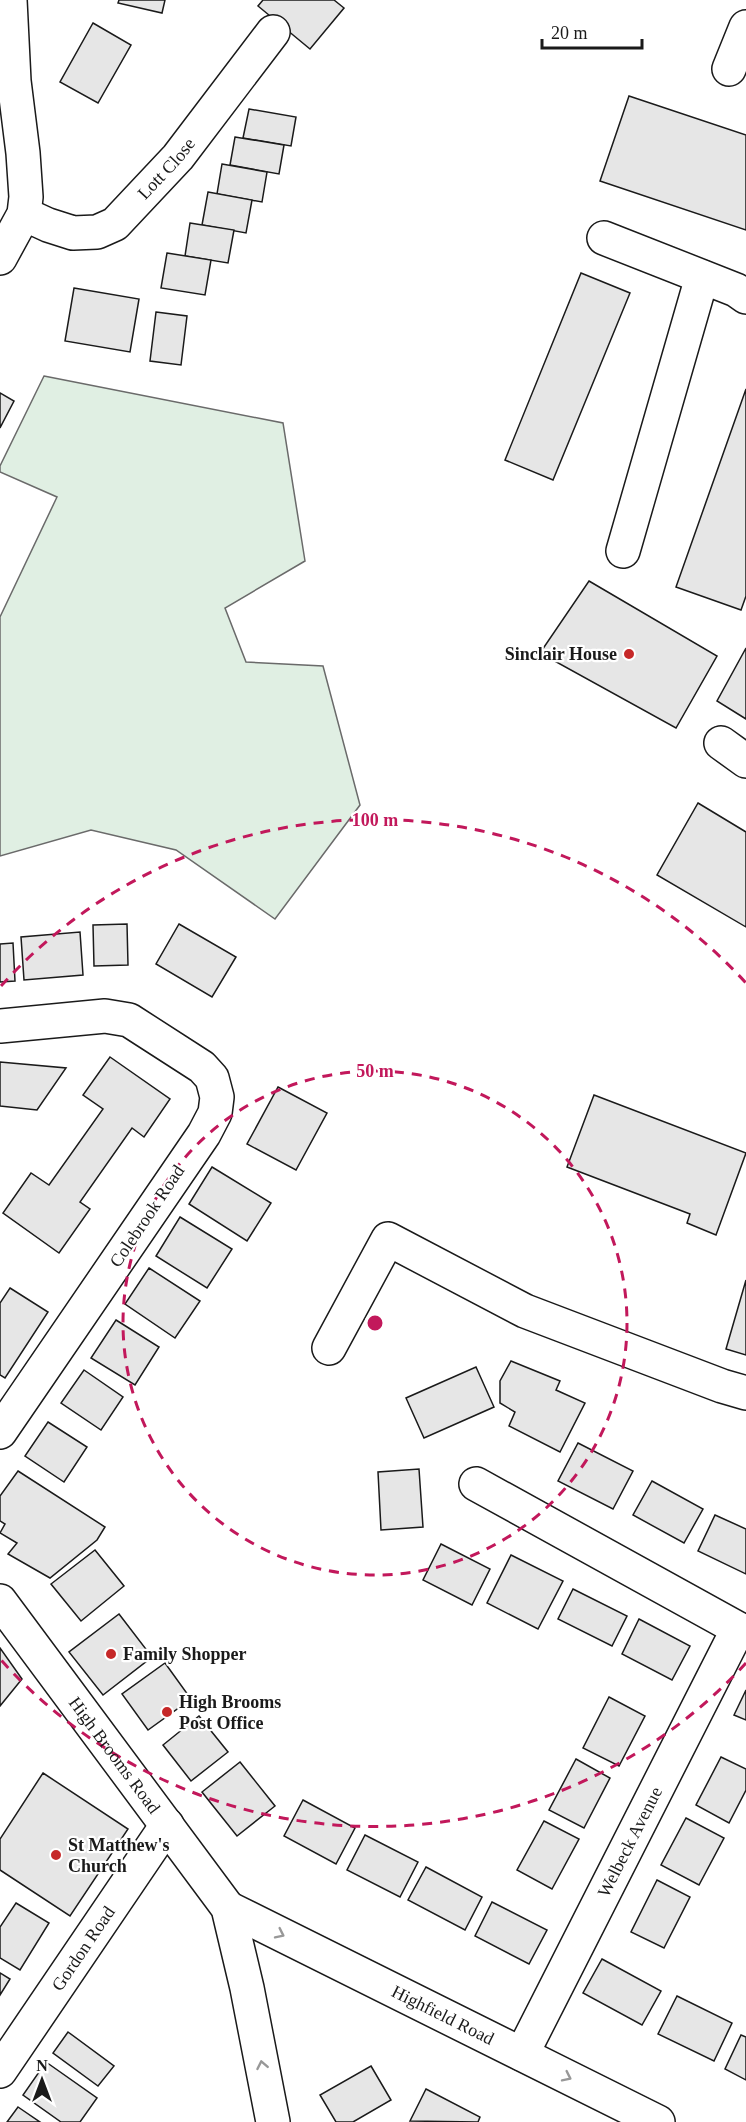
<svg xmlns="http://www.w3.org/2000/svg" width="746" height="2122" font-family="'Times New Roman',serif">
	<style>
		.green { fill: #e0efe3; stroke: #6a6a6a; stroke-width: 1.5 }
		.building { fill: #e6e6e6; stroke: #1a1a1a; stroke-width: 1.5 }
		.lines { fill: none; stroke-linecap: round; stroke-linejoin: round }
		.minor-casing { stroke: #1a1a1a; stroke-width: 36 }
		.minor { stroke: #fff; stroke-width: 33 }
		.oneway { stroke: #989898 }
		.ring { fill: none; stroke: #c2185b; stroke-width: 3; stroke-dasharray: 10 8 }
		.poi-dot { fill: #c62828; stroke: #fff; stroke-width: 2 }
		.labels { text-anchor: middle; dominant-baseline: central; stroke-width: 4.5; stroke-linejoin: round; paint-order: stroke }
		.street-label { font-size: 18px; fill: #1a1a1a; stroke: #fff }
		.poi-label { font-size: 18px; font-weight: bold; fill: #1a1a1a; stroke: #fff; text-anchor: start }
		.centre { fill: #c2185b; stroke: #fff; stroke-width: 3 }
		.ring-label { font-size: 18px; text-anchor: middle; font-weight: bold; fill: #c2185b; stroke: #fff; stroke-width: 4.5; stroke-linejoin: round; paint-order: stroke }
	</style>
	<rect width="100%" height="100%" fill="#fff"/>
	<path class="green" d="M44,376L283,423L305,561L225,608L246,662L323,666L360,805L275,919L176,850L91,830L0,856V617L57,497L0,472V466Z"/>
	<g class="building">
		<path d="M119,0H165L162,13L118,3Z"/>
		<path d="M263,0H334L344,8L310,49L258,6Z"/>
		<path d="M93,23L131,45L98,103L60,82Z"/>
		<path d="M629,96L746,135V230L600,181Z"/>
		<path d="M249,109L296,117L291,146L243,138Z"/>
		<path d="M235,137L284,145L279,174L230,165Z"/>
		<path d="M222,164L267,172L262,202L217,194Z"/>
		<path d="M208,192L252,200L246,233L202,225Z"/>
		<path d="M190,223L234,230L228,263L185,256Z"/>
		<path d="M167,253L211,260L205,295L161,288Z"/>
		<path d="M581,273L630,293L553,480L505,460Z"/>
		<path d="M74,288L139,299L130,352L65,341Z"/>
		<path d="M156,312L187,316L181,365L150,361Z"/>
		<path d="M746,389V596L741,610L676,587Z"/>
		<path d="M0,393L14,401L0,428Z"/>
		<path d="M589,581L717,656L676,728L540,653Z"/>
		<path d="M746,648V719L717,701Z"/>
		<path d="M698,803L746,832V927L657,875Z"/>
		<path d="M127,924L128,965L94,966L93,925Z"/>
		<path d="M179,924L236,957L212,997L156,964Z"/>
		<path d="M80,932L83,975L24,980L21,937Z"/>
		<path d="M13,943L15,981L0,982V944Z"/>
		<path d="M110,1057L170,1099L144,1137L132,1128L80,1202L90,1209L59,1253L3,1213L31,1173L49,1185L103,1109L83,1095Z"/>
		<path d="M0,1062L66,1068L37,1110L0,1106Z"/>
		<path d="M278,1087L327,1113L296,1170L247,1144Z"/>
		<path d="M594,1095L746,1153L716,1235L687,1223L690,1214L567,1167Z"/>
		<path d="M212,1167L271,1203L247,1241L189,1204Z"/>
		<path d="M180,1217L232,1249L207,1288L156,1256Z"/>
		<path d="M149,1268L200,1301L175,1338L125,1304Z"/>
		<path d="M746,1280V1355L726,1349Z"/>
		<path d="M10,1288L48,1312L5,1378L0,1375V1303Z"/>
		<path d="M116,1320L159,1347L135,1385L91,1358Z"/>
		<path d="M511,1361L560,1381L556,1390L585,1403L560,1452L509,1426L515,1412L500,1403V1381Z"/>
		<path d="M476,1367L494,1407L424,1438L406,1398Z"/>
		<path d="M84,1370L123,1397L101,1430L61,1403Z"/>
		<path d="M48,1422L87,1447L64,1482L25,1456Z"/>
		<path d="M578,1443L633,1471L613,1509L558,1481Z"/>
		<path d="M419,1469L423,1527L381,1530L378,1472Z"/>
		<path d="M18,1471L105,1527L97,1540L50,1578L8,1554L17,1543L0,1533L5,1524L0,1521V1496Z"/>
		<path d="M652,1481L703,1509L684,1543L633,1515Z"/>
		<path d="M715,1515L746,1529V1574L698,1551Z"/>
		<path d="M441,1544L490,1569L472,1605L423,1580Z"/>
		<path d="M95,1550L124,1586L81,1621L51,1584Z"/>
		<path d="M511,1555L563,1581L538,1629L487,1603Z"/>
		<path d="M573,1589L627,1616L612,1646L558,1619Z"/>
		<path d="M119,1614L152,1657L103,1695L69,1652Z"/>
		<path d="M639,1619L690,1646L672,1680L622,1654Z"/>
		<path d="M0,1648L22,1679L0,1706Z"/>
		<path d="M165,1663L191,1699L148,1730L122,1694Z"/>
		<path d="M746,1690V1720L734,1715Z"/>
		<path d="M609,1697L645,1716L619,1766L583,1748Z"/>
		<path d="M199,1716L228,1752L191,1781L163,1745Z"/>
		<path d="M721,1757L746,1769V1790L729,1823L696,1805Z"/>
		<path d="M576,1759L610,1778L584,1828L549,1810Z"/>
		<path d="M240,1762L275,1806L237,1836L202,1792Z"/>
		<path d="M43,1773L128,1829L70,1916L0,1870V1839Z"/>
		<path d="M303,1800L355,1828L336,1864L284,1836Z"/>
		<path d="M686,1818L724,1838L699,1885L661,1865Z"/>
		<path d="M544,1821L579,1839L552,1889L517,1870Z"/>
		<path d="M365,1835L418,1862L400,1897L347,1870Z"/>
		<path d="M426,1867L482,1897L465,1930L408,1900Z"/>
		<path d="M657,1880L690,1897L664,1948L631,1932Z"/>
		<path d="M492,1902L547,1930L529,1964L475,1936Z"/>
		<path d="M16,1903L49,1923L20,1970L0,1958V1927Z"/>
		<path d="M602,1959L661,1991L642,2025L583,1993Z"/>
		<path d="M0,1973L10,1979L0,1995Z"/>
		<path d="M677,1996L732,2023L714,2061L658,2034Z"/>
		<path d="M68,2032L114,2066L98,2086L53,2053Z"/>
		<path d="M741,2035L746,2037V2080L725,2069Z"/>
		<path d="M46,2062L97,2098L80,2122H61L23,2095Z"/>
		<path d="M371,2066L391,2100L353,2122H336L320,2095Z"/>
		<path d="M426,2089L480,2117L478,2122L410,2121Z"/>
		<path d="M18,2107L40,2122H7Z"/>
	</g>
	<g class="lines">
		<defs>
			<g id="minor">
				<path d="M729,69L746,27"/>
				<path id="s1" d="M24,214L48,225L73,233L97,232L115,224L178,157L273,32"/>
				<path d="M604,238L736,290L746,297"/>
				<path d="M0,258L24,214L26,197L23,153L14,81L10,0"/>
				<path d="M623,551L702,277"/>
				<path d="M721,743L746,761"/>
				<path d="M0,1026L105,1016L129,1020L202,1067L212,1078L217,1097L215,1113L204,1134L0,1432"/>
				<path d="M329,1348L388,1239L525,1311L722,1386L746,1393"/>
				<path d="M476,1484L746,1633"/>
				<path id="s2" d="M0,1601L228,1908L247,1988L273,2122"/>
				<path id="s3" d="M228,1908L658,2122"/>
				<path id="s4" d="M522,2054L738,1629"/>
				<path id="s5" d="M0,2071L167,1825"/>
			</g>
		</defs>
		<use href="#minor" class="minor-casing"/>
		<use href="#minor" class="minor"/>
	</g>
	<defs><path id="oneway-chevron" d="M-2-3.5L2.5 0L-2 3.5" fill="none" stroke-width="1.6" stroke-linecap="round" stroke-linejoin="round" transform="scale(1.5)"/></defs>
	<g class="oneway">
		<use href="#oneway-chevron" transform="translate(280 1934) rotate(26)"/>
		<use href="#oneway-chevron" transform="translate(262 2065) rotate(-101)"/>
		<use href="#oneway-chevron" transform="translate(567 2077) rotate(26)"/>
	</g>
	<g class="ring">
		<circle cx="375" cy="1323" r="252"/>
		<path d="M746 1663A503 503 0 0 1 1 1660M1 986A503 503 0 0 1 746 983"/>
	</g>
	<g class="poi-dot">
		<circle cx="629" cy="654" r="6"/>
		<circle cx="111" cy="1654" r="6"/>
		<circle cx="167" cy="1712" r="6"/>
		<circle cx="56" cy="1855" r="6"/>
	</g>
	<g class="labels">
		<g class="street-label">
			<text stroke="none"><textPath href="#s1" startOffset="172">Lott Close</textPath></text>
			<text transform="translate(147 1216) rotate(-56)">Colebrook Road</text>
			<text stroke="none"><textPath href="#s2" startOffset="192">High Brooms Road</textPath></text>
			<text stroke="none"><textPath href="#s4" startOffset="238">Welbeck Avenue</textPath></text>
			<text stroke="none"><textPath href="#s5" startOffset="148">Gordon Road</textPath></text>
			<text stroke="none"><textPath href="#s3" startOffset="240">Highfield Road</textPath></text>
		</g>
		<g class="poi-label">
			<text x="617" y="654" text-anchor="end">Sinclair House</text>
			<text x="123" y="1654">Family Shopper</text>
			<text x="179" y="1702">High Brooms<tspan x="179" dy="21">Post Office</tspan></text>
			<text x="68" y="1845">St Matthew's<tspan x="68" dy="21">Church</tspan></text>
		</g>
	</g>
	<circle cx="375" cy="1323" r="9" class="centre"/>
	<g class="ring-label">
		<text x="375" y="826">100 m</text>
		<text x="375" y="1077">50 m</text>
	</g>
	<g transform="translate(42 2080)" stroke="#ffffff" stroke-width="4.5" paint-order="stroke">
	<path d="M0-4.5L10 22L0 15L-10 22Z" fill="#1a1a1a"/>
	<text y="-9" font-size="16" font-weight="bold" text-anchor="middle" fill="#1a1a1a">N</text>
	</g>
	<path d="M542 39v9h100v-9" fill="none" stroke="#1a1a1a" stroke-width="3"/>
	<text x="551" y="39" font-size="18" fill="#1a1a1a" stroke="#ffffff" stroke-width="4.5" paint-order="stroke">20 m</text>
</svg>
